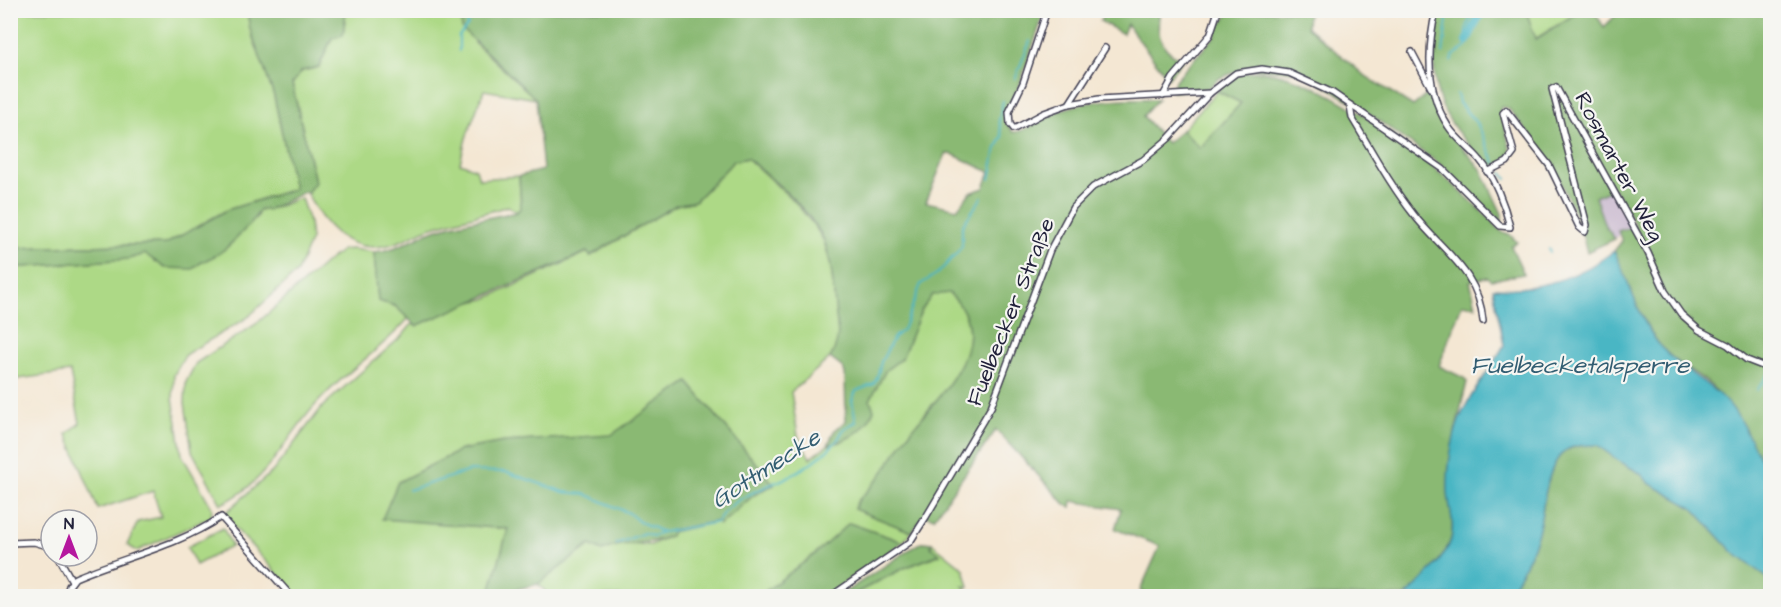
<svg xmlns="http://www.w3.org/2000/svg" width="1781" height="607" font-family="'Architects Daughter',sans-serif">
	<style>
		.industrial { fill: #cdbed2 }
		.green { fill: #add986; stroke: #687e60; stroke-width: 1.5 }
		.forest { fill: #8ab973; stroke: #566e57; stroke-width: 1.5; fill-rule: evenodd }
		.water { fill: #49b6c4; stroke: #366c80; stroke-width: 1.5 }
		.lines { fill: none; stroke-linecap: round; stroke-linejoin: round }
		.stream { stroke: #49b6c4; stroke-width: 2 }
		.canal { stroke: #49b6c4; stroke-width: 8 }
		.street-casing { stroke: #424052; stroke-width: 8 }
		.street { stroke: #fff; stroke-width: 5 }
		.labels { text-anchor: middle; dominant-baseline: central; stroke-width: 4.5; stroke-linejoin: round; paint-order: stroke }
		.street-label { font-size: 22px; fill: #22223b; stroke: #f6f6f2 }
		.water-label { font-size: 24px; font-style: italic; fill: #325d72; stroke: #f6f6f2 }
	</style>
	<rect width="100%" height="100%" fill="#f6f6f2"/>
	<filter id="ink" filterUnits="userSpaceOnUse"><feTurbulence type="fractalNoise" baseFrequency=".0167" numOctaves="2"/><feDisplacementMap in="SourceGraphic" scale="12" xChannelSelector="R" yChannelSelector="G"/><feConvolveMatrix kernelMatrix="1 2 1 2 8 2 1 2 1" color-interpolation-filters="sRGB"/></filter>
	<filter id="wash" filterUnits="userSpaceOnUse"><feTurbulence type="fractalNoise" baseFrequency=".008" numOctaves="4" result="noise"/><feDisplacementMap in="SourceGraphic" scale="24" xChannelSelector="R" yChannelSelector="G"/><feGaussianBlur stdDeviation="1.35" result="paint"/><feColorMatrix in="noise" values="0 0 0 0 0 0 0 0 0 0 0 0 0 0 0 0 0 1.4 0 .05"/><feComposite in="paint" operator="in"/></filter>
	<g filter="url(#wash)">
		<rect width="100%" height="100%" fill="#f4e7d3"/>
		<path class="industrial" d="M1610,191L1631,227L1618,231V237L1615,239L1605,226L1595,197Z"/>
		<g class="green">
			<path d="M1526,10L1580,11L1535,39Z"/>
			<path d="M10,11H247L250,29L274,96L294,189L227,210L166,244L11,248Z"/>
			<path d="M346,11H459L475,43L536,99L484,90L466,138L460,163L476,169L479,179L519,176L521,207L517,212L508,206C484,214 460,219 436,226C420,230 405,241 389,245C348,255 323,226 307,193L315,181L292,84L302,71L319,67L332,37L343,35Z"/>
			<path d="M1217,91L1241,103L1200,148L1182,130Z"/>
			<path d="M747,158L796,203L816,228L824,241L831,266L839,343L830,358L791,392L798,436L810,458L828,445L841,442L874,410L870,400L886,370L902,358L921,311L932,294L949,293C1000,339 940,394 911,431C897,449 886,471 871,488C863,496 858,498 854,508L912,532L903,542L849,523L815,554L759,596H547L548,594L538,584L590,545L602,551L616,544L651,545L669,536L671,532L718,522L719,525C739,510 750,493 774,485L688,382L611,436L504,442L461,450L398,482L383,518L508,529L489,596H298L223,515L273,471L323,406L403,335L412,324L416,326L467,303L485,299L588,252L591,256L676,205L695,201L734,161Z"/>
			<path d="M301,198L309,222L311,239L297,272L247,318L186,354L174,375L173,398L182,455L212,508L211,517L137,551L127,545L138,522L161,517L153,491L98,509L67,434L80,423L70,372L11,380L10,268L128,259L146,254C183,291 225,239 257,217L259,210C273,211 286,202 301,198Z"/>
			<path d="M352,249L374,252L378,301C389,304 403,307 408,319C381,350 346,371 319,401C287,434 266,486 221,504L192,451L185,403L186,382L196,363L256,324L330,259L342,250Z"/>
			<path d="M223,528L232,546L196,565L187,547Z"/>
			<path d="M932,543L964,569L969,587L963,586L971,596H850L904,568L939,555L931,547Z"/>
		</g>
		<g class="forest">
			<path d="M1045,10L1020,84L1008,107L1006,122L1013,132C1025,133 1050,114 1064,109C1095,99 1126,98 1158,99L1143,116L1167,143L1182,130L1200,148L1241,103L1217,91C1222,86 1228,79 1234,76C1303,45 1458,184 1502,232L1509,234L1517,242L1511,246L1524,274L1491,280L1487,277L1470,281L1476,306L1462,304L1439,366L1464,378L1467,382L1455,432L1452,537C1444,560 1423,579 1406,596H1145L1146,594L1140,591L1160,546L1115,529L1121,509L1072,501L1071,507L1066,505L996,430L934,518L924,515L912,532L854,509C858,498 863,496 870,488C886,472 897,449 911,431C940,394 1000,339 949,293L932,295L921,311L902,358L886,370L870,400L874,410C867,429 848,441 828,445L834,431L846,421L845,373L843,368L830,358C842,337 837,329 835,306C833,285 832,263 825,243C813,212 772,179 747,158L734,161L695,201L676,205L590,256L587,252L416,326L395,306L378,301L374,252C398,250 412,238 435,230C461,221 490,218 517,212L521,207L519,176L543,170L536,99L462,29L459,11ZM946,154H952L990,172L984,188L970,193L957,209L926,202Z"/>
			<path d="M247,11H346L343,35L332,38L319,67L302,71L292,84L315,182L307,193L304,192L268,210L260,209C256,219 231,245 221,252C212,259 201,260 193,269L165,268L145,254L128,259L11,268V248L166,244L227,210L294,189L274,96L250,29Z"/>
			<path d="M1105,11H1160C1156,30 1158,46 1177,57L1182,56V61L1168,78L1127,24L1123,34L1100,21Z"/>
			<path d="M1232,11H1308L1307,27L1364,75L1413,106L1428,94L1447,130L1481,169L1502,214V222L1442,166L1354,103L1317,81L1293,71L1246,68L1220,78L1208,88L1172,92L1175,80L1216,35L1214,30Z"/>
			<path d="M1440,11H1526L1536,39L1580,11H1594L1604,27L1620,11H1770V470C1748,448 1736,416 1716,391C1702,374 1678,366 1663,349C1638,320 1630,283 1614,251L1622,241L1618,231L1636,226L1614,189L1595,197L1605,226L1615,239L1587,252C1574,197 1545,151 1508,108L1501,107L1500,111L1511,151C1507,161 1499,167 1488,166C1433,110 1427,88 1440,11Z"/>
			<path d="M688,382L774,485C750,493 740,510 719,525L718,521L672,530L670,536C647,547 624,540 602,551L590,545L538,584L489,596L508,529L382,519L398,482L461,450L504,442L611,435Z"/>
			<path d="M1597,444L1619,461L1640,473L1649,483L1693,508L1733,552L1770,580V596H1506C1518,580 1529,558 1536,539C1545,514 1543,468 1565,451C1574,445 1587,445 1597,444Z"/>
			<path d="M849,523L903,542L825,596H759L815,554Z"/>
			<path d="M925,542L932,543L931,547L940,554L904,568L850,596H839L918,544Z"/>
		</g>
		<path class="water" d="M1614,251C1631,283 1638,321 1663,349C1683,371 1710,383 1730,405C1747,426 1752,451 1770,470V580L1733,552L1693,508L1649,483L1640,473L1619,461L1597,445C1587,445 1573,445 1565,451C1543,468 1545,514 1536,539C1529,558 1518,580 1506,596H1406C1419,583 1447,557 1451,539C1455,524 1449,507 1448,493C1447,473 1450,452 1455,433C1463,400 1488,375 1504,345L1493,288C1538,291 1578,278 1614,251Z"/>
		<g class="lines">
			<g class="stream">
				<path d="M459,51V36L468,25L464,14L470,10"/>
				<path d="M1443,53L1448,10"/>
				<path d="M1451,61L1453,56L1466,47V30L1473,10"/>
				<path d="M1015,79L1030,41"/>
				<path d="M1457,94L1459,103L1478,125L1495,163"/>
				<path d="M1502,173L1507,179"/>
				<path d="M990,179L995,153L1002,137L999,120L1003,101"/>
				<path d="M1549,249L1550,252"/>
				<path d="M1757,390L1770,372"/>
				<path d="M1762,442L1770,440"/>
				<path d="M409,490L469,471L506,472L564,492L585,494L629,513L638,521L663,532L718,522C726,500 766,487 786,478C803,469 822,457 835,443C844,434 837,430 856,422L852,400L856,391L874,384L877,378L881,362L894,337L903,330L921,284L938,273L956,254L962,246V226L982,197"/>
				<path d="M616,544L644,533L653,536L661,532"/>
			</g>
			<path class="canal" d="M1467,41L1482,10"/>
		</g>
	</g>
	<g filter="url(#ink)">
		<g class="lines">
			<defs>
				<g id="street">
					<path d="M1047,10L1023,83L1009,112L1010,124L1014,129L1044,113L1069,104L1099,99L1210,93"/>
					<path d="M1412,52L1431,88"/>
					<path d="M1163,96L1173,78L1210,35L1217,14L1213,10"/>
					<path d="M1069,104L1105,48"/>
					<path d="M1350,105L1352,118C1372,151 1390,185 1414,215C1442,251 1479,271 1483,321"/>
					<path d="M1487,172L1507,162L1514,153L1503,113L1506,110L1549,165L1579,227L1585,232L1587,225L1552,89L1556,87L1648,253L1665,291L1681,314L1699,330L1728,345L1747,360L1770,369"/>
					<path d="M10,543L34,542L51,547"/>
					<path d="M58,556L72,581"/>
					<path d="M66,596L69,586L75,578C124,557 176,547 221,517L291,596"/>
					<path d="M831,596L910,542L926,517L991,407L1050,250L1073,207L1093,187L1143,160L1168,139L1210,93L1236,73L1262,69L1289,73L1333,93L1443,169L1500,226L1510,227C1505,206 1494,176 1480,160C1470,148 1456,139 1448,126C1426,92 1427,49 1436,10"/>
				</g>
			</defs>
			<use href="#street" class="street-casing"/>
			<use href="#street" class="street"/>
		</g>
	</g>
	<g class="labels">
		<g class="street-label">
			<text transform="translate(1619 167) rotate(62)">Rosmarter Weg</text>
			<text transform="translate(1011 312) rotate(-68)">Fuelbecker Straße</text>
		</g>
		<g class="water-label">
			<text x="1580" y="366">Fuelbecketalsperre</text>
			<text transform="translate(766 469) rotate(-33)">Gottmecke</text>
		</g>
	</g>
	<rect width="1781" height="607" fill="none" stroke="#f6f6f2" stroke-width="36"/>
	<g transform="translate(69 538)"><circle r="28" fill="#f6f6f2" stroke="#a1a1a9" stroke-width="1.5"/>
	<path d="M0-4.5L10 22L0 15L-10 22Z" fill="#b5179e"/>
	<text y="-9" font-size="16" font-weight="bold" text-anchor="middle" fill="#22223b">N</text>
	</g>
</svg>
